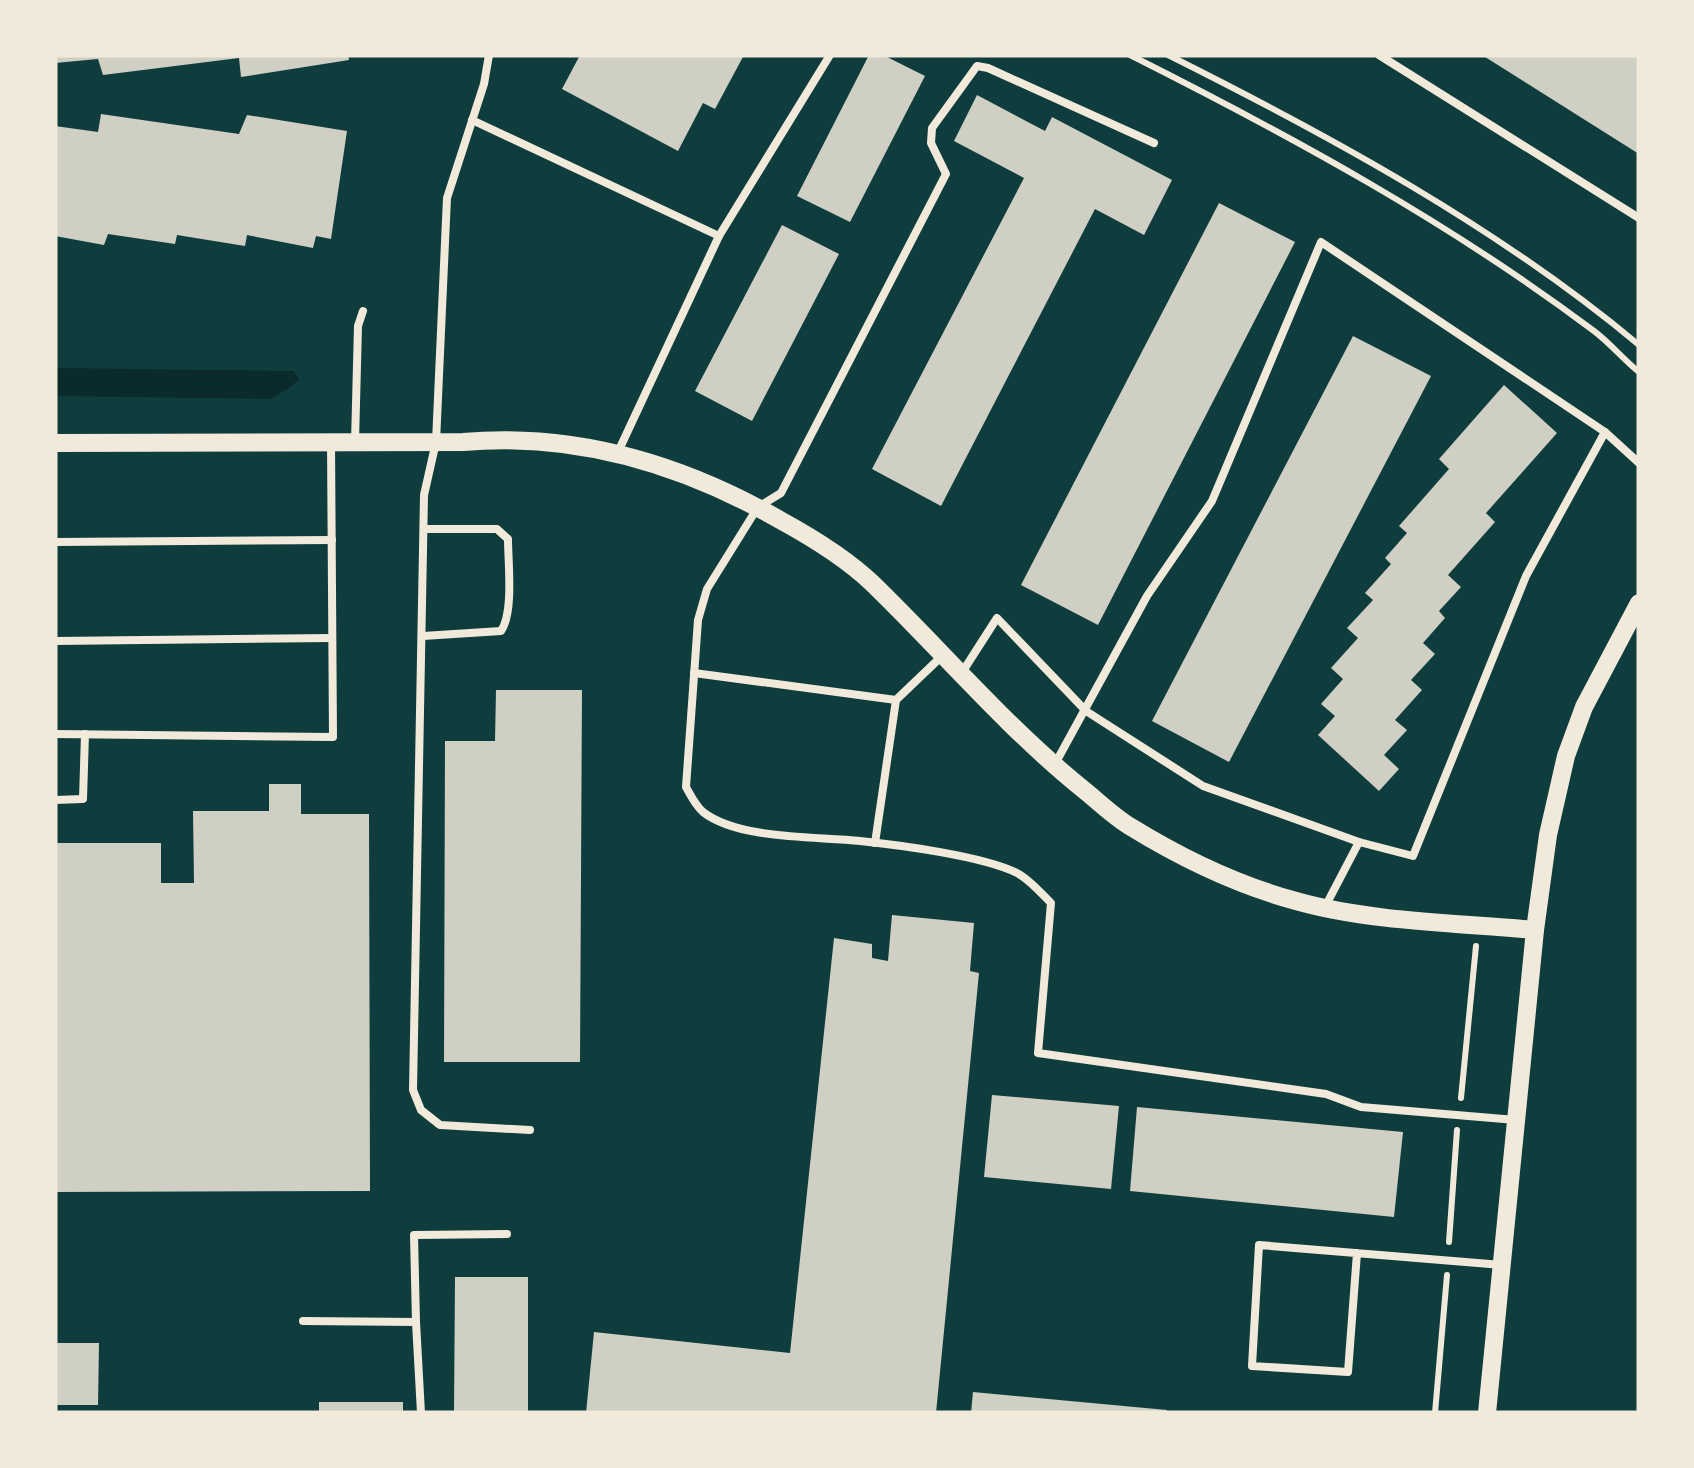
<svg xmlns="http://www.w3.org/2000/svg" width="1694" height="1468" font-family="Roboto,sans-serif">
	<style>
		.water { fill: #0a2a2b }
		.building { fill: #cfcfc3 }
		.lines { fill: none; stroke-linecap: round; stroke-linejoin: round }
		.path { stroke: #f1e9da; stroke-width: 6 }
		.service { stroke: #f1e9da; stroke-width: 8 }
		.tertiary { stroke: #f1e9da; stroke-width: 18 }
	</style>
	<rect width="100%" height="100%" fill="#0f3d3e"/>
	<path class="water" d="M55,368L293,371L299,379L291,387L270,399L55,396Z"/>
	<g class="building">
		<path d="M55,55H348L349,60L241,77L239,58L103,75L98,59L55,63Z"/>
		<path d="M580,55H744L715,109L703,103L678,151L562,89Z"/>
		<path d="M869,55H883L925,76L850,222L797,196Z"/>
		<path d="M1482,55H1639V154Z"/>
		<path d="M977,95L1045,131L1052,117L1172,180L1144,235L1095,209L941,506L872,469L1024,178L954,141Z"/>
		<path d="M101,114L239,134L247,115L347,131L331,239L316,236L313,248L247,235L245,246L177,235L175,244L108,234L104,245L55,236V126L98,132Z"/>
		<path d="M1219,203L1295,242L1098,625L1021,585Z"/>
		<path d="M782,225L839,254L752,421L695,391Z"/>
		<path d="M1353,336L1431,376L1229,762L1152,721Z"/>
		<path d="M1504,385L1557,433L1486,513L1495,522L1448,575L1461,587L1439,611L1445,618L1423,643L1435,654L1411,680L1422,690L1395,720L1407,730L1384,755L1399,769L1379,791L1318,735L1335,716L1321,704L1343,679L1331,668L1358,638L1347,628L1373,600L1365,593L1391,564L1385,558L1407,533L1399,526L1449,469L1439,459Z"/>
		<path d="M496,690H582L580,1062H444L445,741H495Z"/>
		<path d="M269,784H301V814H369L370,1191L55,1192V843H161V883H194L193,811H269Z"/>
		<path d="M892,915L974,923L970,971L979,973L936,1413H586L594,1332L790,1353L834,938L872,944V958L888,961Z"/>
		<path d="M992,1095L1119,1106L1111,1189L984,1177Z"/>
		<path d="M1137,1107L1403,1132L1394,1217L1130,1191Z"/>
		<path d="M455,1277H528V1413H454Z"/>
		<path d="M55,1343H99L98,1405H55Z"/>
		<path d="M973,1392L1167,1410L1166,1413H971Z"/>
		<rect x="319" y="1402" width="84" height="11"/>
	</g>
	<g class="lines">
		<g class="path">
			<path d="M1130,55C1291,136 1449,222 1594,331C1610,343 1623,359 1639,372"/>
			<path d="M1168,55C1330,136 1499,228 1639,345"/>
			<path d="M1461,1098L1476,946"/>
			<path d="M1449,1242L1457,1130"/>
			<path d="M1435,1413L1447,1275"/>
		</g>
		<g class="service">
			<path d="M489,55L484,84L447,198L436,442L424,495L413,1090L421,1110L440,1125L530,1130"/>
			<path d="M1379,55L1639,218"/>
			<path d="M472,120L719,236L618,452"/>
			<path d="M1154,143L988,68L977,66L932,128L931,143L946,174L781,493L758,507L707,589L698,620L686,787C691,796 695,805 703,812C739,840 816,836 860,841C899,845 983,856 1017,873C1029,879 1041,893 1051,903L1038,1053L1326,1094L1361,1107L1516,1120"/>
			<path d="M719,236L830,55"/>
			<path d="M1605,432L1639,463"/>
			<path d="M355,442L358,326L363,311"/>
			<path d="M55,542L332,540"/>
			<path d="M423,636L501,631C514,612 508,563 508,539L497,529H424"/>
			<path d="M55,641L332,638"/>
			<path d="M963,671L997,618L1086,711L1203,786L1359,842"/>
			<path d="M694,673L896,700L875,843"/>
			<path d="M896,700L942,656"/>
			<path d="M55,734L333,737L331,442"/>
			<path d="M1055,764L1147,596L1212,501L1321,242L1605,432L1526,576L1413,856L1359,842L1325,907"/>
			<path d="M55,800L83,799L85,734"/>
			<path d="M1357,1253L1348,1372L1252,1366L1259,1245L1502,1265"/>
			<path d="M303,1321L416,1322L421,1413"/>
			<path d="M416,1322L414,1235L507,1234"/>
		</g>
		<g class="tertiary">
			<path d="M55,443L463,442C577,432 682,464 780,520C813,538 846,558 873,584C944,653 1007,728 1084,790C1099,802 1114,817 1131,827C1183,859 1237,885 1296,901C1370,922 1458,923 1535,930"/>
			<path d="M1487,1413L1535,930L1548,835L1566,756L1584,707L1639,603"/>
		</g>
	</g>
	<rect width="1694" height="1468" fill="none" stroke="#f1e9da" stroke-width="115"/>
</svg>
